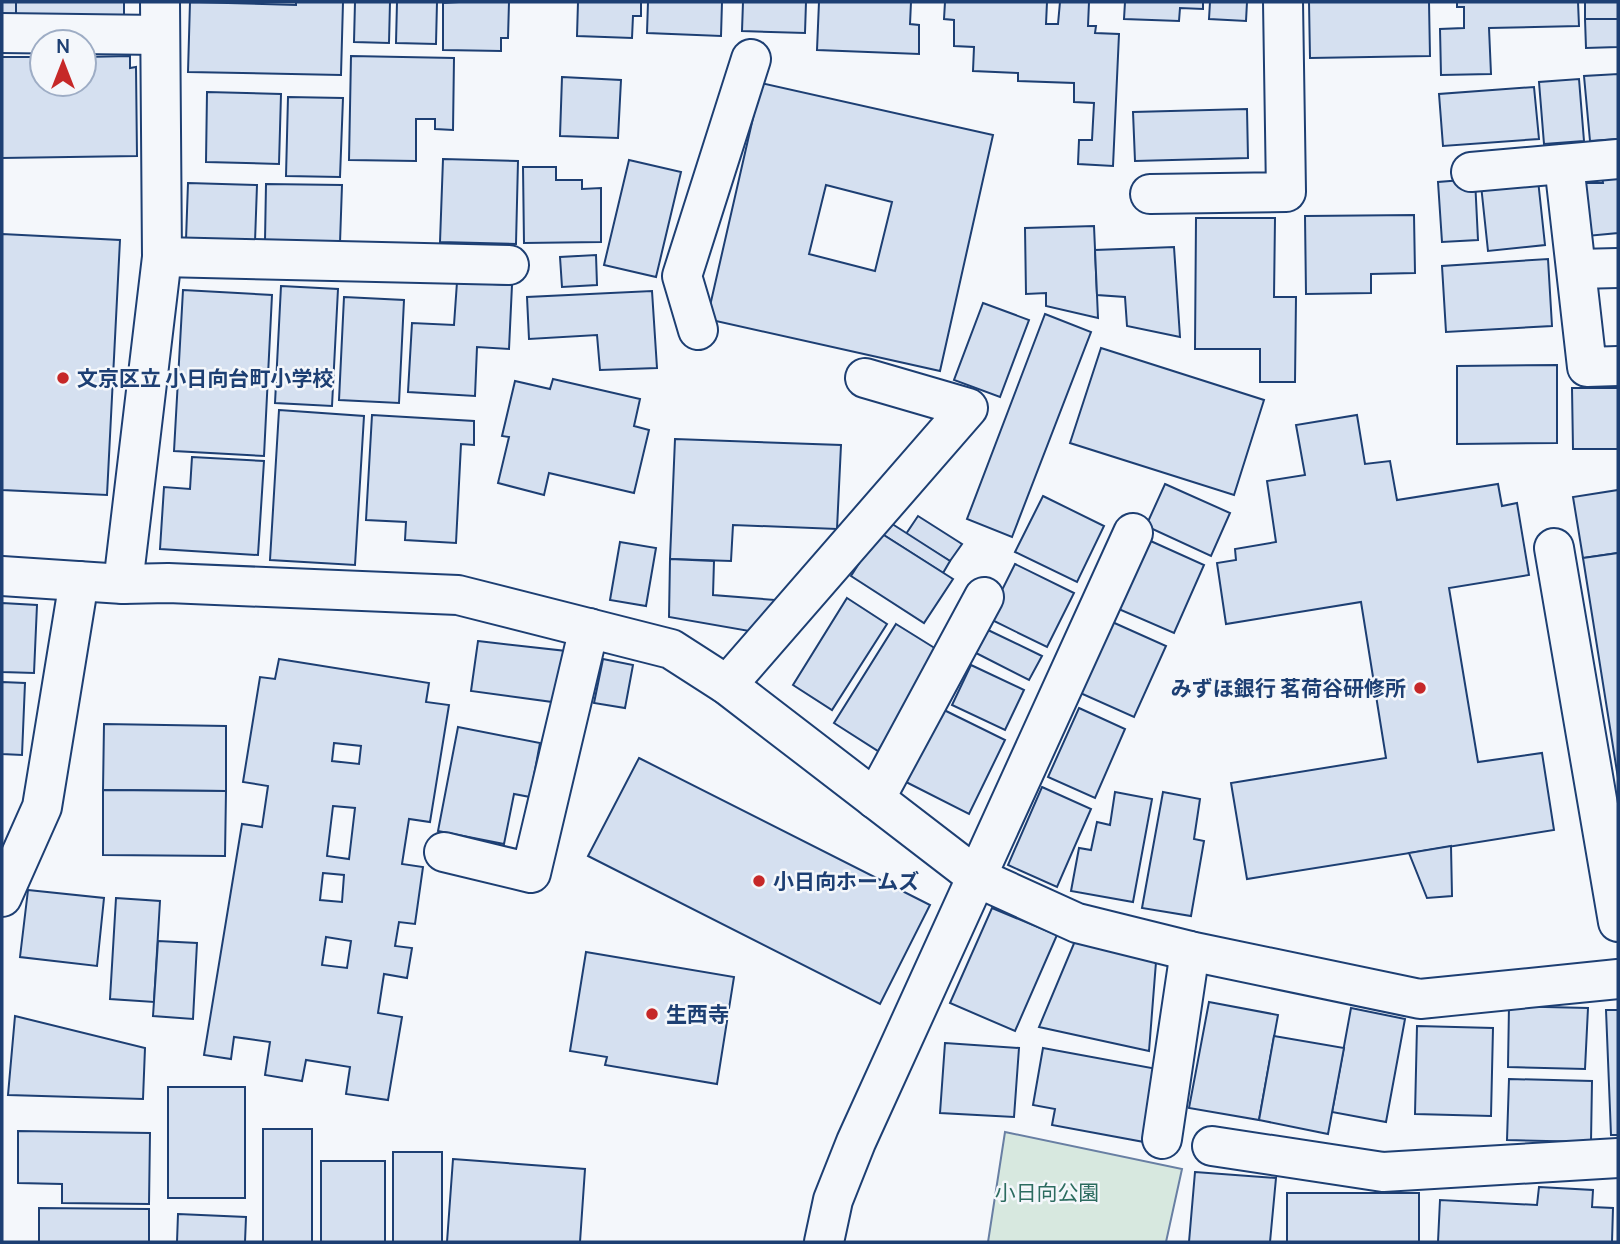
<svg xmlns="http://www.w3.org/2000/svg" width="1620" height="1244" font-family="Manrope,'Noto Sans JP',sans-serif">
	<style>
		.green { fill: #d7e8df; stroke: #687fa3; stroke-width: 2 }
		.building { fill: #d5e0f0; stroke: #1d3f73; stroke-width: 2; fill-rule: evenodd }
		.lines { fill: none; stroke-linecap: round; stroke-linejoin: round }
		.minor-casing { stroke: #1d3f73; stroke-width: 42 }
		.minor { stroke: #f4f7fb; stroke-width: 38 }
		.poi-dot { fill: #c62828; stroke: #f4f7fb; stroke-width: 2.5 }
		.labels { text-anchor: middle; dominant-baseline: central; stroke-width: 5; stroke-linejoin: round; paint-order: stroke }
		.poi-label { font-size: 21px; font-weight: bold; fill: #1d3f73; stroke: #f4f7fb; text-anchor: start }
		.park-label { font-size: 21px; fill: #2c6c60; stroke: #f4f7fb }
	</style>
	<rect width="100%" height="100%" fill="#f4f7fb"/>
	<path class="green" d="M1005,1132L1182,1169L1166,1242H988Z"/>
	<g class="building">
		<rect x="2" y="2" width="14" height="13"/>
		<path d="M16,2H124V18L16,15Z"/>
		<path d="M190,2L296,5V2H343L341,75L188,72Z"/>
		<path d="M355,2H390L389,43L354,42Z"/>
		<path d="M397,2H437L436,44L396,43Z"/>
		<path d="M459,2H509L508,38H501V51L443,50V3Z"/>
		<path d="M578,2H641V16H633L632,38L577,36Z"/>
		<path d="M648,2H722L721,36L647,33Z"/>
		<path d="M743,2H806L805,33L742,31Z"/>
		<path d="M819,2H911L910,24L919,25V54L817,50Z"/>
		<path d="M945,2H1047L1046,24H1058L1060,2H1089L1088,26H1096L1095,33L1119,34L1113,166L1078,164L1079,140H1092L1094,103L1074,102V83L1018,81V73L973,71L974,47L954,46V20L944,19Z"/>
		<path d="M1125,2H1203V9L1180,8L1179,21L1124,19Z"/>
		<path d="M1210,2H1247L1246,21L1209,19Z"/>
		<path d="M1309,2H1429L1430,56L1310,58Z"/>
		<path d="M1457,2H1578L1579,26L1489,28L1491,74L1441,75L1440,29L1464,28V7H1457Z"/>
		<rect x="1585" y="2" width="33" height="17"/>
		<path d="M1585,19H1618V47L1586,48Z"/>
		<path d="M130,56V68L136,67L137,156L2,158V57H42V84H84V57Z"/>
		<path d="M351,56L454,58L453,130L435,129V119H416V161L349,160Z"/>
		<path d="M1618,74V139L1590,141L1584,76Z"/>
		<path d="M562,77L621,80L618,138L560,136Z"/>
		<path d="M1579,79L1584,141L1544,144L1539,82Z"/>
		<path d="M761,83L993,135L940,371L707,319ZM826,185L892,202L875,271L809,254Z"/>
		<path d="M1534,87L1539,139L1443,146L1439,94Z"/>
		<path d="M207,92L281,94L279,164L206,162Z"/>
		<path d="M288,97L343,98L340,177L286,176Z"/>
		<path d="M1247,109L1248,158L1135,161L1133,112Z"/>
		<path d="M443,159L518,161L516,244L440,242Z"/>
		<path d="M629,160L681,172L656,277L604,265Z"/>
		<path d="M523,167H556V180H582V189L601,188V242L524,243Z"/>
		<path d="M1618,168V233L1587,236L1582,183H1603L1601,169Z"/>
		<path d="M1475,179L1478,240L1442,242L1438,182Z"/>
		<path d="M1538,180L1545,245L1488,251L1481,185Z"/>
		<path d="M188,183L257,185L255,242L186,240Z"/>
		<path d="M266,184L342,185L340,243L265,241Z"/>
		<path d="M1414,215L1415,273L1371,274V293L1306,294L1305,216Z"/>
		<path d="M1196,218H1275L1274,297H1296L1295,382H1260V349H1195Z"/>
		<path d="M1094,226L1098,318L1046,306V293L1026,294L1025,228Z"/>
		<path d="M2,234L120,240L107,495L2,490Z"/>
		<path d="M1174,247L1180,337L1127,326L1125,297L1097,295L1095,250Z"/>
		<path d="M596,255L597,285L562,287L560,257Z"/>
		<path d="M1548,259L1552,326L1446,332L1442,266Z"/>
		<path d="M457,282L512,285L509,349L477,347L475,396L408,392L412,323L454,325Z"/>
		<path d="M281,286L338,289L332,406L275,403Z"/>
		<path d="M183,290L272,295L264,456L174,451Z"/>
		<path d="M652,291L657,368L600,370L597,335L529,339L527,297Z"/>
		<path d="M344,297L404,300L399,403L339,400Z"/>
		<path d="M983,303L1029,320L1000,397L954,380Z"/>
		<path d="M1045,314L1091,332L1012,537L967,519Z"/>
		<path d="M1101,348L1264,400L1234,495L1070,443Z"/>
		<path d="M1557,365V443L1457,444V366Z"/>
		<path d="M553,379L640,399L634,426L649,430L634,493L549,473L544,495L498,483L509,437L502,436L515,381L550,389Z"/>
		<path d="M1572,388H1618V449H1573Z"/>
		<path d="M279,410L364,416L355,565L270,560Z"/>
		<path d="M372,415L474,421V445L461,444L456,543L405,540L406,522L366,520Z"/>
		<path d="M1357,415L1365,464L1390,461L1397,500L1498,484L1502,506L1517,503L1529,575L1449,588L1478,762L1542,753L1554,830L1247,879L1231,783L1386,758L1361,602L1226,624L1217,563L1236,560L1235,549L1276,542L1267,481L1305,475L1296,425Z"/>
		<path d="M675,439L841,445L837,529L733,525L731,561L670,559Z"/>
		<path d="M192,457L264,461L258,555L160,549L164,487L190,489Z"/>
		<path d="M1165,484L1230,513L1211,556L1146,526Z"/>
		<path d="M1618,490V553L1583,558L1573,497Z"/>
		<path d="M1043,496L1104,526L1077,582L1015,552Z"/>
		<path d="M918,516L962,544L950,561L906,534Z"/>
		<path d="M886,520L950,561L943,573L879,532Z"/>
		<path d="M879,532L953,579L924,623L851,576Z"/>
		<path d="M1144,538L1204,565L1174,633L1114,607Z"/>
		<path d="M620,542L656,548L646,606L610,600Z"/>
		<path d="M1618,553V778L1583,558Z"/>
		<path d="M670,559L714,561L713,595L776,600L749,631L669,617Z"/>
		<path d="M1015,564L1074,593L1047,647L988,618Z"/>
		<path d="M847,598L887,624L832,710L793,685Z"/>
		<path d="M2,603L37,605L34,673L2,672Z"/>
		<path d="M1110,621L1166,646L1134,717L1078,692Z"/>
		<path d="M896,624L941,652L878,751L834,723Z"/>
		<path d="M988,630L1042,656L1029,680L976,653Z"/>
		<path d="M478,641L566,651L560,703L471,691Z"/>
		<path d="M279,659L429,683L426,702L449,705L430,822L409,819L402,864L423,867L415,924L399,922L395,946L412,948L407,978L384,974L378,1013L402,1017L388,1100L346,1094L350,1067L306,1060L302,1081L265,1075L270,1042L234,1037L231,1059L204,1055L242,824L262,827L268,786L243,782L260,677L275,679ZM334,743L361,746L359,764L332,761ZM333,806L355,808L349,859L327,856ZM323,873L344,875L342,902L320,900ZM326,937L351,941L347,968L322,965Z"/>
		<path d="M603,659L633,665L625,708L594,703Z"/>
		<path d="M971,665L1024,690L1005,730L952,705Z"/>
		<path d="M2,682L25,683L22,755L2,754Z"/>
		<path d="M1079,708L1125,729L1095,798L1048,777Z"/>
		<path d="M942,709L1005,740L969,814L906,782Z"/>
		<path d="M104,724L226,726V791L103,790Z"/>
		<path d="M458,727L540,743L530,797L514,794L504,844L438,831Z"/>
		<path d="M639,758L930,905L880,1004L588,856Z"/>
		<path d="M1042,787L1091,809L1057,887L1008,865Z"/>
		<path d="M103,790L226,791L225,856L103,855Z"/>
		<path d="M1115,792L1152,799L1133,902L1071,891L1079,848L1091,850L1097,822L1110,825Z"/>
		<path d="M1163,792L1200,799L1194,839L1204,841L1191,916L1142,908Z"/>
		<path d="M1451,846L1452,896L1427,898L1409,853Z"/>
		<path d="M28,890L104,898L97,966L20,957Z"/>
		<path d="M116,898L160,901L154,1002L110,999Z"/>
		<path d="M992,908L1057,935L1015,1031L950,1003Z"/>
		<path d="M158,941L197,943L193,1019L153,1016Z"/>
		<path d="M1075,941L1156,962L1149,1051L1039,1027Z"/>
		<path d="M586,952L734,977L717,1084L605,1065L607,1057L570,1051Z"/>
		<path d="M1209,1002L1278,1015L1259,1120L1189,1108Z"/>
		<path d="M1509,1006L1588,1008L1585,1069L1508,1067Z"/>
		<path d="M1351,1008L1405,1019L1386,1122L1332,1112Z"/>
		<path d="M1606,1010H1618V1135H1611Z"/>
		<path d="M15,1016L145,1048L143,1099L8,1095Z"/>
		<path d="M1417,1026L1493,1028L1491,1116L1415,1114Z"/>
		<path d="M1274,1036L1344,1048L1328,1134L1259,1120Z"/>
		<path d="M945,1043L1019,1048L1014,1117L940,1113Z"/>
		<path d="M1043,1048L1157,1069L1144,1142L1052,1125L1055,1109L1033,1105Z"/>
		<path d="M1509,1079L1592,1081L1591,1142L1507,1140Z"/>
		<rect x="168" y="1087" width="77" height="111"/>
		<rect x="263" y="1129" width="49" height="113"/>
		<path d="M18,1131L150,1133L149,1204L62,1203V1184L18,1183Z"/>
		<rect x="393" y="1152" width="49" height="90"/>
		<path d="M453,1159L585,1169L580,1242H447Z"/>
		<rect x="321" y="1161" width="64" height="81"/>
		<path d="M1195,1172L1276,1178L1270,1242H1189Z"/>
		<path d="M1539,1187L1593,1190L1592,1207L1613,1208L1612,1242H1438L1440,1200L1537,1205Z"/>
		<rect x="1287" y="1193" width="132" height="49"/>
		<path d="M39,1208L149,1209V1242H39Z"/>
		<path d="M178,1214L246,1217L245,1242H177Z"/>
	</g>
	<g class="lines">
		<defs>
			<g id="minor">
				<path d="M2,33L160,35"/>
				<path d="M1564,164L1587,367L1618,366"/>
				<path d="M1471,172L1618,159"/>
				<path d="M1150,194L1286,192L1283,2"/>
				<path d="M162,257L509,265"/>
				<path d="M1577,269L1618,268"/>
				<path d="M698,330L682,276L751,59"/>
				<path d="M1554,548L1618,922"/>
				<path d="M2,576L123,584L168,583L458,595L671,649L727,685L978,878L1077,923L1190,951L1420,999L1618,979"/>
				<path d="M123,584L162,257L160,2"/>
				<path d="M727,685L968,408L865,378"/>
				<path d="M875,799L984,597"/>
				<path d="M444,852L531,873L589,628"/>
				<path d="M2,897L42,807L79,581"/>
				<path d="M1162,1139L1190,951"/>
				<path d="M1212,1146L1383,1172L1618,1158"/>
				<path d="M824,1242L833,1200L856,1142L1133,533"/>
			</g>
		</defs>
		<use href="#minor" class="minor-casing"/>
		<use href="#minor" class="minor"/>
	</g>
	<g class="poi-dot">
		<circle cx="63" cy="378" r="7"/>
		<circle cx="1420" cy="688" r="7"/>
		<circle cx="759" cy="881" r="7"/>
		<circle cx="652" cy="1014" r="7"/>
	</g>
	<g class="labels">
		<g class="poi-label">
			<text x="77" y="378">文京区立 小日向台町小学校</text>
			<text x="1406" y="688" text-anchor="end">みずほ銀行 茗荷谷研修所</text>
			<text x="773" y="881">小日向ホームズ</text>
			<text x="666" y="1014">生西寺</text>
		</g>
		<g class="park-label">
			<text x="1047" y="1192">小日向公園</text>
		</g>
	</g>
	<rect width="1620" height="1244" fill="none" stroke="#1d3f73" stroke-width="7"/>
	<g transform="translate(63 63)"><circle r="33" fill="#f4f7fb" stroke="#9eadc5" stroke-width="2"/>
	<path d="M0-5L12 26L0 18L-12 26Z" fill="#c62828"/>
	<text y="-10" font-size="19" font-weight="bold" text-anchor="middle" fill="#1d3f73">N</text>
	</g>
</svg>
